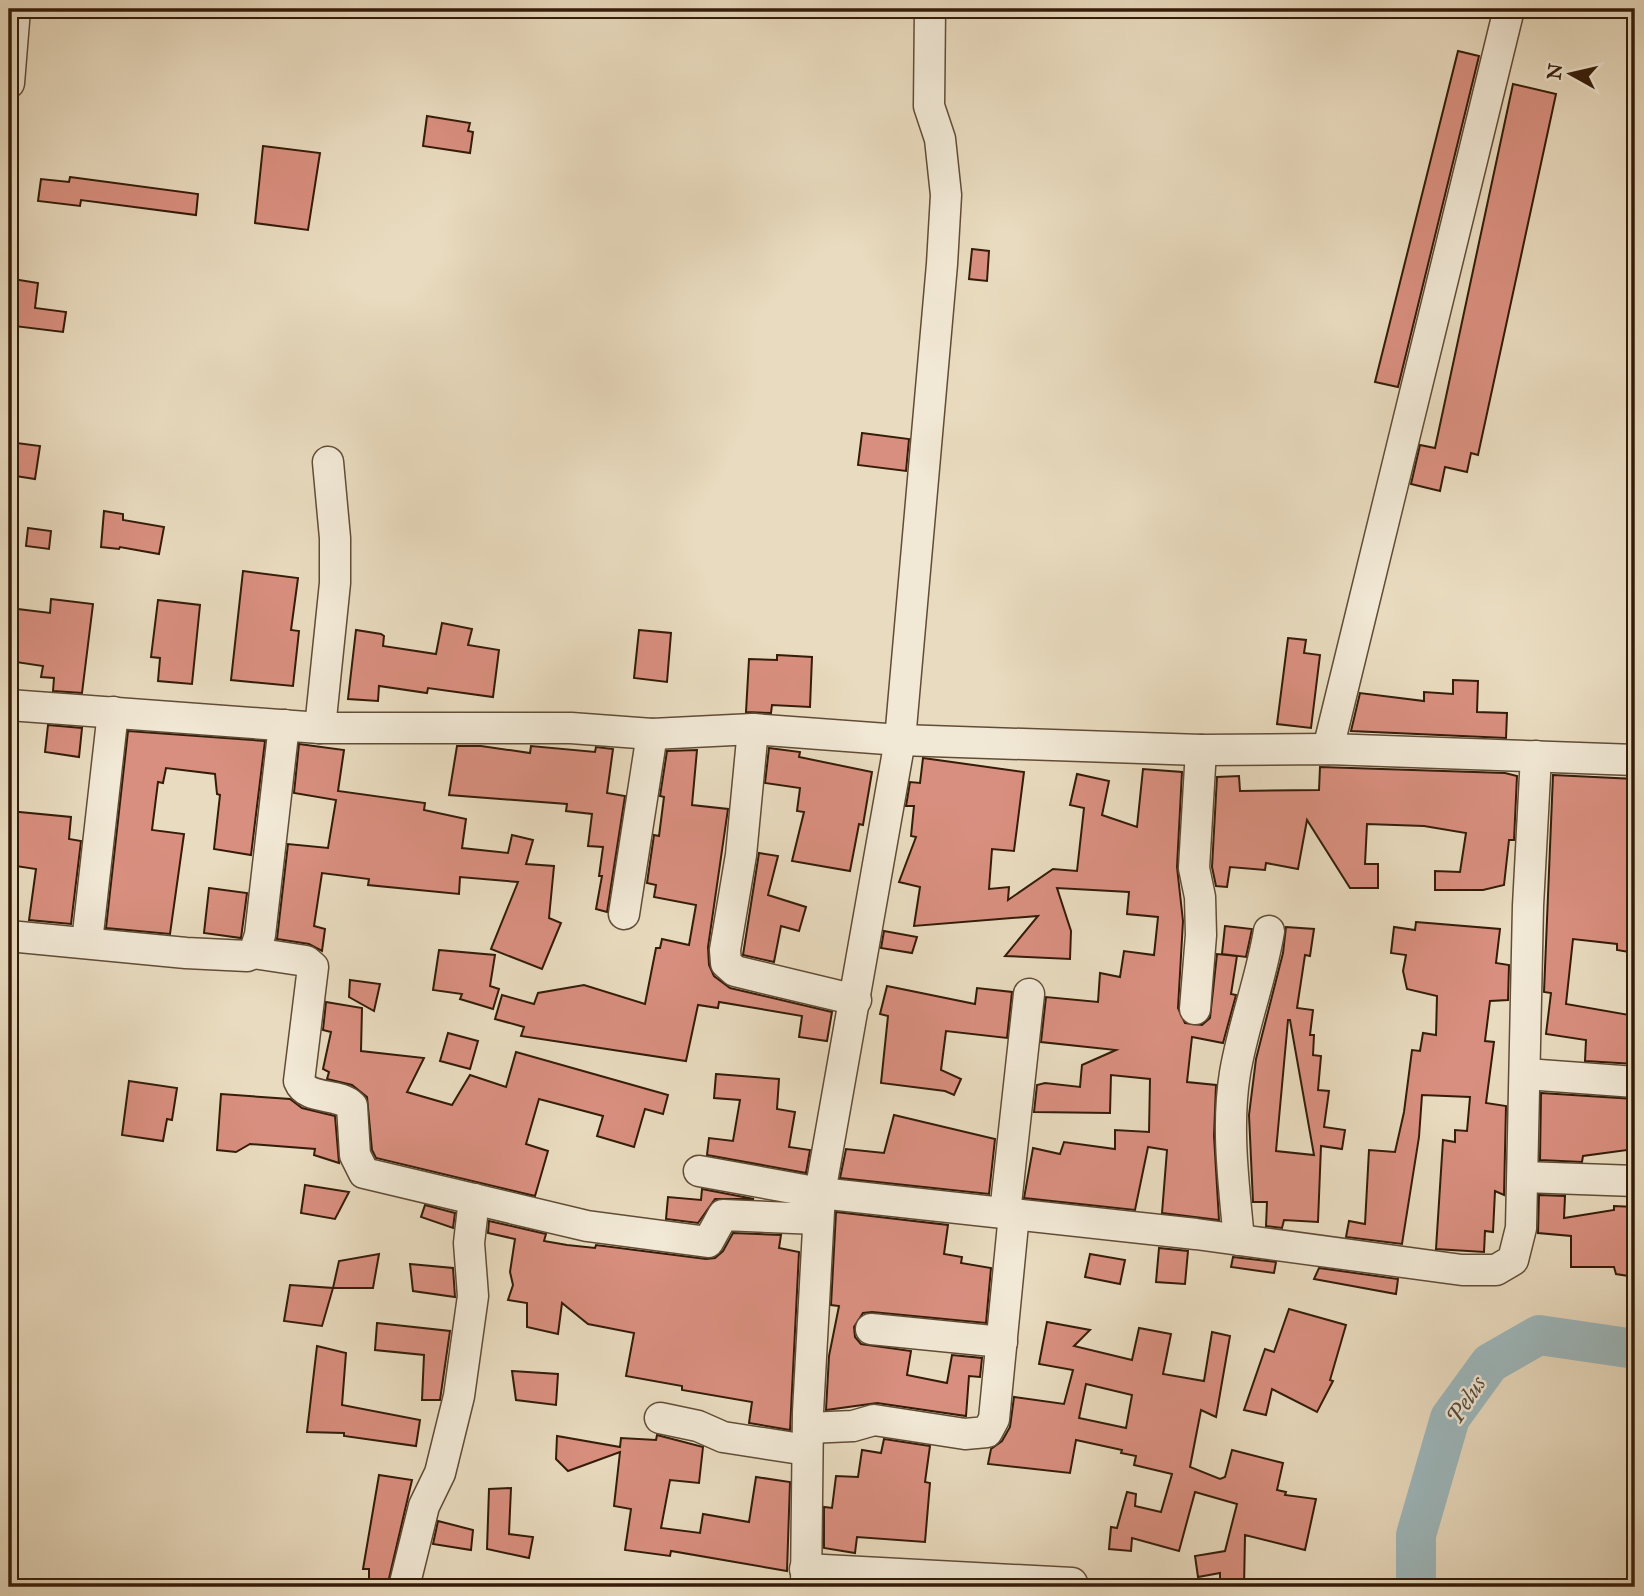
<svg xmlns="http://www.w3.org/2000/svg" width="1644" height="1596" font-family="'IM FELL Great Primer',serif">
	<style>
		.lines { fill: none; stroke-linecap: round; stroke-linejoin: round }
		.river { stroke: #9db8bd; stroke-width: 40 }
		.building { fill: #d98f7f; stroke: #341c09; stroke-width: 2; fill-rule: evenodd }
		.minor-casing { stroke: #614c36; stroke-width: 33 }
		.minor { stroke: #f1e8d5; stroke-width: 30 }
		.labels { text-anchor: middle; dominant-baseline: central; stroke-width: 5; stroke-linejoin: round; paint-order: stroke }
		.water-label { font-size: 23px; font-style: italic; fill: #544b3f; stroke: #f1e8d5 }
	</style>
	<rect width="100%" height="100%" fill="#e9dbbf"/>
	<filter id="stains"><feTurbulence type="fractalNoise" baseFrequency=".00286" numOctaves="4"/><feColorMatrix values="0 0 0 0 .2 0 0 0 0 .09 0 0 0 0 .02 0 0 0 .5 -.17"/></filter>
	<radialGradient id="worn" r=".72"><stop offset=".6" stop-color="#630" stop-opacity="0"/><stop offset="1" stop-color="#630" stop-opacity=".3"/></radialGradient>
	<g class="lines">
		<path class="river" d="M1416,1587V1535L1450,1418L1490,1363L1539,1335L1635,1349"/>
	</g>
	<g class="building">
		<path d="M1458,51L1479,56L1398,387L1375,382Z"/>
		<path d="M1513,84L1556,94L1478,455L1471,453L1467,472L1445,467L1440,491L1411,484L1420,445L1435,448Z"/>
		<path d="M427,116L470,123L468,131L473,132L470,153L423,146Z"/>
		<path d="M263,146L320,153L308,230L255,223Z"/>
		<path d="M70,177L198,194L196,215L81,200L80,206L38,201L41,179L69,182Z"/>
		<path d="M972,249L989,251L987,281L969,279Z"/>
		<path d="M13,279L38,283L35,308L66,312L63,332L14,326L17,304L10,303Z"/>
		<path d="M862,433L909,439L906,471L858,465Z"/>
		<path d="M9,442L40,446L35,479L9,475Z"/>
		<path d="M104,511L123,514V520L164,527L159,554L120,547L119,549L101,547Z"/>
		<path d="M28,528L51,531L49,549L26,546Z"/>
		<path d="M243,571L298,578L291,630L299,631L293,686L231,680Z"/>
		<path d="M51,599L93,604L82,693L53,691L54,678L41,677L43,666L9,661V608L50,613Z"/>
		<path d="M158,600L200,605L192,684L158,681L160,658L151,657Z"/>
		<path d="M442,623L472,629L468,645L499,650L493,697L428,688L427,693L379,686L378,701L348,699L356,630L381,634L384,636L383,646L436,654Z"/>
		<path d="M639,630L671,633L667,682L634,678Z"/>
		<path d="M1288,638L1306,640L1304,653L1320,655L1311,728L1277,724Z"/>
		<path d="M777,655L812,657L810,707L772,705L771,713L746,712L749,659L777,660Z"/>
		<path d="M1453,680L1478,681L1477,712L1507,713L1506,738L1351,731L1360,693L1424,701V692L1453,694Z"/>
		<path d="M48,725L82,728L79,757L45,752Z"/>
		<path d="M128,731L265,741L251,855L214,849L220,795L217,794L215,774L166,768L163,783L158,782L152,830L184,834L170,934L106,928Z"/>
		<path d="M299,744L344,750L338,791L425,803L424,810L466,819L462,848L508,853L512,835L533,840L526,864L554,866L549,918L561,923L542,969L491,949L518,882L460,877L459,894L368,885L369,879L322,873L314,926L325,929L322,951L309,944L277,939L288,844L328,848L336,800L294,793Z"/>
		<path d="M457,746H481L530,753L531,746L595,752L596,747L613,749L607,793L625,796L607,912L596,909L602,876H599L603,847L588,846L592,814L566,811L567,804L449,795Z"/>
		<path d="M769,748L800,752L799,757L872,772L863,825L859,824L850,871L792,861L804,812L797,811L800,788L765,783Z"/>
		<path d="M697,750L692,805L728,809L708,947L709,965L714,976L730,988L832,1012L827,1041L799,1037L802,1016L719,1002L718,1008L698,1005L686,1061L521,1036L524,1027L495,1019L502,995L534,1004L538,993L584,985L645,1004L656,948H660L662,939L689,945L696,905L654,897L656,885L647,883L654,835L659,836L664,797L660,796L667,751Z"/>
		<path d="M923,758L1024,772L1014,851L992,849L989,889L1009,887L1008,900L1053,869L1077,871L1084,808L1070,805L1077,774L1109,781L1102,815L1137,827L1143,769L1182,772L1177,867L1183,921L1178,1008L1185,1023L1202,1025L1210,1018L1217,954L1237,956L1231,994L1236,995L1223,1043L1192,1037L1187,1082L1216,1085L1214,1136L1219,1220L1162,1213L1167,1150L1148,1147L1135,1210L1024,1198L1033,1148L1060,1154L1064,1142L1115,1149V1130L1149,1132L1150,1079L1111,1075L1110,1113L1034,1112L1037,1085L1045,1083L1080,1087L1082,1065L1116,1050L1041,1042L1046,997L1098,1002L1100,973L1120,977L1124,951L1154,955L1158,917L1127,914L1129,892L1057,888L1071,931L1070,959L1005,956L1038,916L914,926L920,887L899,882L916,837L911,836L914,806H906L910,782L920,783Z"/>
		<path d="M1320,767L1505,773L1517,776L1514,840H1509L1504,885L1483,890H1435V871L1460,872L1466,833L1424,826L1367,824L1365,864H1378V888H1350L1307,820L1298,869L1266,863L1265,870L1230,867L1227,887L1216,886L1212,867L1217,777L1239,776L1240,791L1319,790Z"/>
		<path d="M1553,775L1635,779V953L1617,950V944L1573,939L1566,1004L1635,1016V1064L1585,1061L1586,1040L1546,1034L1551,993L1544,992Z"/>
		<path d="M9,811L71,817L69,839L81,841L71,924L29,920L36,869L9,865Z"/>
		<path d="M759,853L778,856L768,895L806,907L799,931L781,926L774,962L743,955Z"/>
		<path d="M209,888L247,893L241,938L204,933Z"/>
		<path d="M1416,922L1500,929L1496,963L1509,965L1508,1000L1490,1001L1485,1041L1494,1042L1486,1103L1506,1106L1504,1195L1495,1191L1493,1232L1485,1231L1484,1252L1436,1249L1443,1140L1455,1142V1130L1467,1131L1470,1097L1422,1095L1419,1137L1402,1244L1346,1237L1349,1221L1365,1224L1369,1150L1395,1152L1404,1112L1412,1050L1420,1051L1423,1033L1436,1035L1437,996L1407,989L1403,971L1406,955L1391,953L1394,927L1415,930Z"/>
		<path d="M1225,926L1252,929L1246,957L1222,954Z"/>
		<path d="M1286,927L1314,929L1310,956L1305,955L1297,1008L1313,1010L1310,1035H1314L1313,1055L1321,1056L1318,1090L1329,1091L1324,1127L1345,1130L1342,1149L1321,1146L1318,1222L1284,1220L1282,1228L1266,1226L1267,1202H1253L1249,1115L1256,1059L1283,953ZM1288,1020H1290L1314,1155L1276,1151Z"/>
		<path d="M884,931L917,937L912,953L881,948Z"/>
		<path d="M439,950L495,955L490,986L499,989L493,1009L460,999L462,994L433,990Z"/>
		<path d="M350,980L380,984L374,1011L349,997Z"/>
		<path d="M887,986L975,1004L977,988L1012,992L1007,1038L946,1031L941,1070L961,1079L954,1095L945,1091L881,1083L888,1016L880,1014Z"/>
		<path d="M326,1002L362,1008L361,1051L424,1058L407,1092L452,1105L470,1075L506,1087L516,1052L668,1095L663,1114L645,1109L634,1147L597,1136L603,1116L539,1099L526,1144L548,1151L535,1196L376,1158L372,1150L367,1097L352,1085L327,1079L329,1072L323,1069L331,1032L323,1030Z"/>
		<path d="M448,1033L478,1041L470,1069L440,1061Z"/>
		<path d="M716,1074L779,1079L777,1109L795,1112L789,1147L810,1150L806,1173L707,1155L709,1138L733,1141L740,1100L714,1098Z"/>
		<path d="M129,1081L177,1088L172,1120L167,1119L163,1141L122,1135Z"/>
		<path d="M1541,1093L1635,1099V1149L1583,1156L1582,1162L1540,1160Z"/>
		<path d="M221,1094L290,1099L302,1108L335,1116L339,1163L314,1155L315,1149L250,1144L236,1152L217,1150Z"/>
		<path d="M894,1115L995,1139L989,1194L840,1178L846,1149L884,1153Z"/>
		<path d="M305,1185L349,1192L335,1219L301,1213Z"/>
		<path d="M702,1189L754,1199H715L698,1223L666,1219L668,1197L701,1200Z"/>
		<path d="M1539,1195L1565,1196L1564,1218L1614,1210V1206L1635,1207V1277L1616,1274L1614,1267H1571V1236L1538,1233Z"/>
		<path d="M425,1205L455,1213L453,1228L421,1217Z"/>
		<path d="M836,1212L948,1225L944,1254L962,1257L961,1263L991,1268L986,1323L872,1312L863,1313L854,1327L855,1337L861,1344L911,1351L907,1375L947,1383L952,1355L982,1358L980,1377L969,1376L966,1416L877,1403L826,1410L829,1356L839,1306L831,1305Z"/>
		<path d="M489,1221L546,1234L544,1241L567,1245L595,1248L596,1245L706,1259L715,1258L723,1251L733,1233L781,1235L779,1248L799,1252L790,1430L749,1423L752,1402L682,1390V1386L626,1376L634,1333L588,1324L562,1303L558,1334L527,1327V1303L508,1300L513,1285L510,1272L515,1239L488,1233Z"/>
		<path d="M1159,1248L1188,1251L1185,1284L1156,1282Z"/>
		<path d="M379,1254L373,1288H333L339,1261Z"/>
		<path d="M1090,1254L1125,1260L1120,1284L1085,1277Z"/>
		<path d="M1233,1257L1276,1262L1274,1273L1231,1267Z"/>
		<path d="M410,1264L453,1268L455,1297L413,1291Z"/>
		<path d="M1319,1268L1398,1279L1396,1294L1314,1279Z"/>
		<path d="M290,1285L333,1288L322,1326L284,1321Z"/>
		<path d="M1289,1309L1346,1325L1330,1380L1333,1381L1317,1412L1272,1389L1266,1415L1244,1410L1265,1349L1274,1352Z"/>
		<path d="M1047,1322L1090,1330L1074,1346L1132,1360L1139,1328L1171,1334L1163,1374L1204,1381L1212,1332L1230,1336L1216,1417L1201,1410L1190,1467L1220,1479L1225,1477L1232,1450L1283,1463L1277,1490L1286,1492L1285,1495L1316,1499L1305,1550L1245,1535L1244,1587H1220V1573L1198,1577L1195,1556L1225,1551L1237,1504L1195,1492L1179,1551L1132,1538L1131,1551L1109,1549L1111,1527L1117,1528L1127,1492L1136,1494L1135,1506L1161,1512L1172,1474L1134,1465L1136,1456L1121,1453L1122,1450L1076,1440L1070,1473L988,1464L991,1449L1002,1441L1010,1427L1014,1397L1064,1404L1073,1370L1039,1364ZM1086,1384L1132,1395L1126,1428L1079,1418Z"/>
		<path d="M377,1323L450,1331L440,1400H422L424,1355L375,1350Z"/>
		<path d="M317,1346L346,1353L342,1405L420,1420L416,1446L344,1436V1433L307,1432Z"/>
		<path d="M512,1371L558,1374L556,1405L516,1400Z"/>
		<path d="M657,1435L703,1447L699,1483L670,1480L661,1528L700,1533L703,1514L749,1522L756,1477L790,1482L787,1571L671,1551L670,1556L625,1550L631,1509L614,1506L620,1452L568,1471L556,1459L557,1436L620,1447L621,1438L656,1440Z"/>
		<path d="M884,1439L930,1446L925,1482L930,1483L925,1542L857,1537L855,1553L824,1548V1507L832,1508L836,1476L858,1477L862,1450L881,1453Z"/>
		<path d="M379,1475L412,1480L387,1587L369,1585V1569H363Z"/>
		<path d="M511,1488L509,1534L533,1537L529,1558L487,1549L489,1489Z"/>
		<path d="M438,1521L473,1530L471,1550L433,1544Z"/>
	</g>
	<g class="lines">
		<defs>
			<g id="minor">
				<path d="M9,83L15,9"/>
				<path d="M9,705L320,728H571L652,734L753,729L900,740L1201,750L1328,749L1635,760"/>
				<path d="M320,728L335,583V538L328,462"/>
				<path d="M753,729L741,855L725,950L726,963L735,971L856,1000"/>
				<path d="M1328,749L1509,9"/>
				<path d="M624,914L652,734"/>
				<path d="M9,936L186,953L247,956L254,953L260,935L284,725"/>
				<path d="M87,942L113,712"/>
				<path d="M254,953L306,961L313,967L299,1081C307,1101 338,1092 352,1106L355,1155L364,1173L587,1226L708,1242L723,1215L818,1219"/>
				<path d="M1195,1009L1201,935L1200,897L1194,868L1201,750"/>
				<path d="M1526,1074L1635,1082"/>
				<path d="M699,1171L820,1193L1196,1234L1462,1270H1496L1513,1260L1521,1228L1528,906L1536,756"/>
				<path d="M1524,1177L1635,1181"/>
				<path d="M1005,1213L1029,994"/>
				<path d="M1239,1240C1234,1185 1226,1128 1235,1073C1243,1025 1261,980 1269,931"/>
				<path d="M871,1329L1002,1342"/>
				<path d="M660,1418L698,1426L723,1437L807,1450"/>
				<path d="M808,1428L853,1426L874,1420L965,1434L987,1432L994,1419L1014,1214"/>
				<path d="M805,1569L1072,1583"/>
				<path d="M404,1587L424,1506L440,1473L459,1396L473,1296L469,1243L474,1199"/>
				<path d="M806,1587L808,1412L820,1193L900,740L942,264L946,195L940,139L929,106L930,9"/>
			</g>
		</defs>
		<use href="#minor" class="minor-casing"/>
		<use href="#minor" class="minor"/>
	</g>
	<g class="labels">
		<g class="water-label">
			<text transform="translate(1466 1400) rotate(-57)">Pelus</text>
		</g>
	</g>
	<rect width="1644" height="1596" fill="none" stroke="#e9dbbf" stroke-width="35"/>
	<rect x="10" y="10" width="1623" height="1575" fill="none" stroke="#341c09" stroke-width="3.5"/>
	<rect x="18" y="18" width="1609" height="1561" fill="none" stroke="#341c09" stroke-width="2"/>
	<g transform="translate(1571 74) rotate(278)" stroke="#f1e8d5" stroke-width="5" paint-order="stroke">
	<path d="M0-5L12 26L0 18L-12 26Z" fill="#341c09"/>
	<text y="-10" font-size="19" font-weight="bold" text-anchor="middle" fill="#341c09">N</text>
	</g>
	<rect width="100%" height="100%" filter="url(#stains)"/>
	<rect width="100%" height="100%" fill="url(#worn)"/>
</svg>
